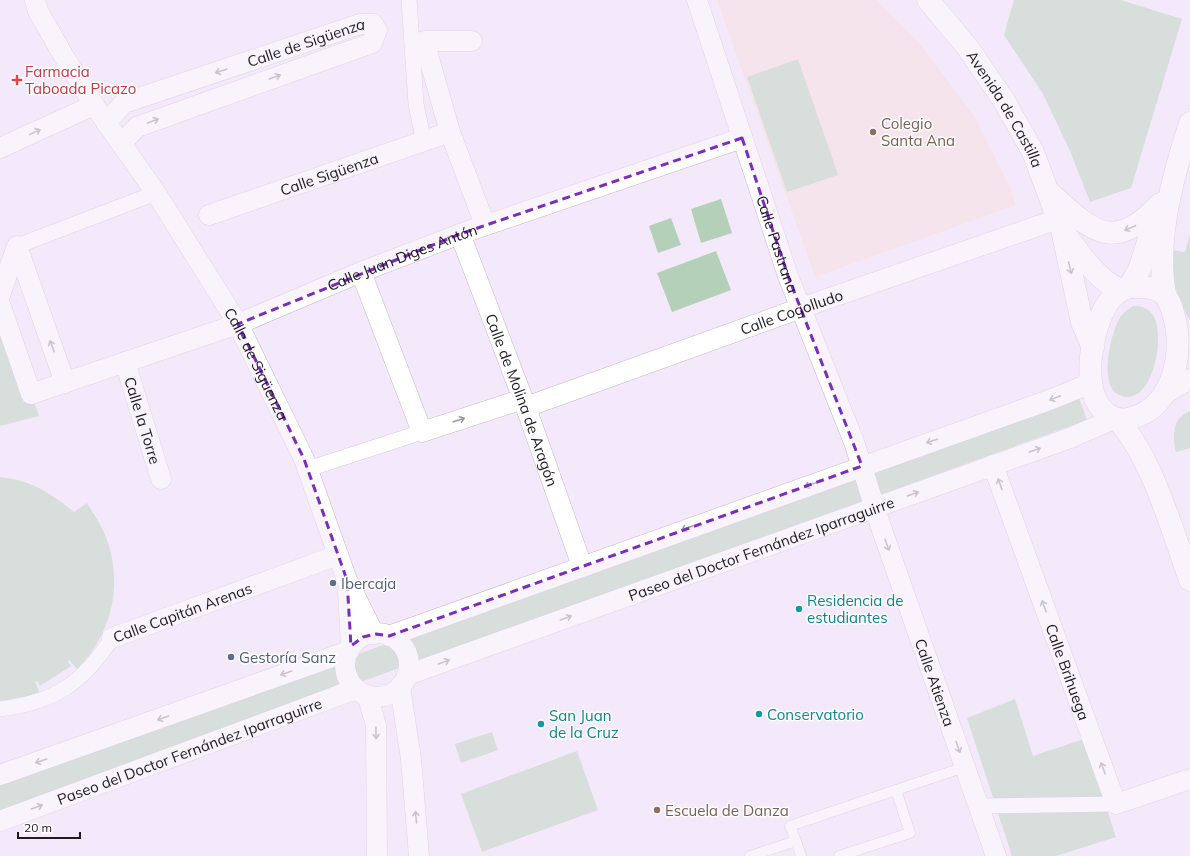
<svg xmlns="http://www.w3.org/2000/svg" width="1190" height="856" font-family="Mulish,sans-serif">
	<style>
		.education { fill: #f7ddd9 }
		.green { fill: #b4d0b9 }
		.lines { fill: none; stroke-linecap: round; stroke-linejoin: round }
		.service-casing { stroke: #c4baca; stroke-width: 11 }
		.pedestrian-casing { stroke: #c4baca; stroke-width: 16 }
		.minor-casing { stroke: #c4baca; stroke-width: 21 }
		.tertiary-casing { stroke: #c4baca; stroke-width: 23 }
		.service { stroke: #fff; stroke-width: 10 }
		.pedestrian { stroke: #fff; stroke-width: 15 }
		.minor { stroke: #fff; stroke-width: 20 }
		.tertiary { stroke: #fff; stroke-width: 22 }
		.oneway { stroke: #9a989b }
		.marked { fill: none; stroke: #7b2cbf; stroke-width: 3; stroke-dasharray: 8 5; stroke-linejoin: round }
		.health-dot { fill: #e0444e; stroke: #fff; stroke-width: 1.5 }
		.education-dot { fill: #8d6e63; stroke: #fff; stroke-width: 1.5 }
		.service-dot { fill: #5c6f8a; stroke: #fff; stroke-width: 1.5 }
		.culture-dot { fill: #0f9aa8; stroke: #fff; stroke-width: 1.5 }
		.labels { text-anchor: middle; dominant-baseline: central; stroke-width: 3; stroke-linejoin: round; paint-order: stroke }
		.street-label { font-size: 15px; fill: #1e1a20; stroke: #fff }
		.health-label { font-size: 15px; fill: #be3a42; stroke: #fff; text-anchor: start }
		.education-label { font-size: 15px; fill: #785e54; stroke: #fff; text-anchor: start }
		.service-label { font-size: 15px; fill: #4e5e75; stroke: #fff; text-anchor: start }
		.culture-label { font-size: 15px; fill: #0d838f; stroke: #fff; text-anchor: start }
	</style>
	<rect width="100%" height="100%" fill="#f4e9fa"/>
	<path class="education" d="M717,0H876L920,44L974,116L1009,185L1016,205L815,277Z"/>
	<g class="green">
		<path d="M1014,0H1121L1182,19L1131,188L1090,202L1070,151L1043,94L1004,35Z"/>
		<path d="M798,59L838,175L787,192L747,77Z"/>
		<path d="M721,199L732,233L701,243L691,209Z"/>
		<path d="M671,218L681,245L658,253L649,226Z"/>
		<path d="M1190,235V320C1176,298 1171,276 1171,250L1185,252Z"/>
		<path d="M716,251L731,290L672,312L657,273Z"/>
		<path d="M0,304L39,416L0,426Z"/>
		<path d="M1133,306C1141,306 1147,307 1152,314C1167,331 1154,410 1119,395C1098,386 1111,330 1121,316C1125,311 1129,309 1133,306Z"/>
		<path d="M1078,395L1087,420L0,812V783Z"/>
		<path d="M1190,411V448L1176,452C1172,436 1172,418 1190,411Z"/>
		<path d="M0,477C30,480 51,493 74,512L87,503C93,513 101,524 105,535C124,582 113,633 77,669L69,660L68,662L71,666L40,686L37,681L35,682L40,693L26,697L0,701Z"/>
		<path d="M1015,699L1033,756L1084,739L1116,837L1056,856H1012L967,718Z"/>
		<path d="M492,732L498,750L461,763L455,744Z"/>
		<path d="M577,751L598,810L482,852L461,794Z"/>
	</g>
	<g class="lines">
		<defs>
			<g id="service">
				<path d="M796,841L790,826L896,790"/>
				<path d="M750,856L796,841L801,856"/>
				<path d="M839,856L910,833L896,790L965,767"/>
			</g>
			<g id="pedestrian">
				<path d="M409,0L416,104L424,142"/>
				<path d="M17,246L156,193"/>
				<path d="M308,469L422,432"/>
				<path d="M0,709C55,702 82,684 112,638"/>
				<path d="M978,806L1116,804"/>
			</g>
			<g id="minor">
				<path id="s1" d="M35,0L38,11L63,55L94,105L156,193L238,324L304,459L347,580L374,634"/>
				<path id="s2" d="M697,0L788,276L854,442L881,527L996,856"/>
				<path d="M472,41H424L450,132L485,225"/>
				<path id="s3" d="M106,123L124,103L360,24H373L377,30L372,43L137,127L122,143"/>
				<path d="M0,148L94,105"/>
				<path id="s4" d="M209,215L450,132"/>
				<path id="s5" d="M460,234L523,399L582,566"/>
				<path d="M361,272L422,432L523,399"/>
				<path d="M0,295L17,246L65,383"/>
				<path id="s6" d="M0,304L31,394L238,324L361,272L460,234L742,138"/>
				<path id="s7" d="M125,362L161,479"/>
				<path d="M1164,394L1190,379"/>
				<path id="s8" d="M526,407L801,308L1058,219"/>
				<path id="s9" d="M993,465L1116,804L1190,779"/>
				<path d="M348,592L351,646"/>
				<circle cx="377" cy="665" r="32"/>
				<path d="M389,636L1052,399L1091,383"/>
				<path id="s10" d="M112,638L338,555"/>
				<path id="s11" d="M407,675L1070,438L1114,419"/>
				<path d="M400,687L411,759L419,856"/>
				<path d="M367,695L376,725L377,856"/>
				<path d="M0,775L349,651"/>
				<path id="s12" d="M0,821L356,689"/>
			</g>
			<g id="tertiary">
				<path id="s13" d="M928,0L968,48L1004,101L1033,152L1062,230L1082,322L1093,348"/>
				<path d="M1050,193C1092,231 1113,254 1160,204"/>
				<path d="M1064,233C1081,254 1095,278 1120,290"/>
				<path d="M1129,287C1142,287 1153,286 1164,294C1168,298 1172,307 1173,313C1185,349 1175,406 1132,418C1123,421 1115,420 1107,414C1079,394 1091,328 1108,303C1113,295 1121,290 1129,287Z"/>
				<path d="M1129,287L1139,270L1159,208"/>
				<path d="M1165,295C1155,239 1173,176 1190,123"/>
				<path d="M1118,420C1153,460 1172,530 1190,580"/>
			</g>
		</defs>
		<use href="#service" class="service-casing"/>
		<use href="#pedestrian" class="pedestrian-casing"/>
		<use href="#minor" class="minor-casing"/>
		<use href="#tertiary" class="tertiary-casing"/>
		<use href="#service" class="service"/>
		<use href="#pedestrian" class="pedestrian"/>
		<use href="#minor" class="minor"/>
		<use href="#tertiary" class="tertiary"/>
	</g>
	<defs><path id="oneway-shaft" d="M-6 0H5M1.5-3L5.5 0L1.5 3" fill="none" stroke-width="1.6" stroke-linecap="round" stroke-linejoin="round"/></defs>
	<g class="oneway">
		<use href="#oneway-shaft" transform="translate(221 71) rotate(162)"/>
		<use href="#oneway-shaft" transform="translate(275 77) rotate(-20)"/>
		<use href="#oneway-shaft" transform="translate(153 121) rotate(-20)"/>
		<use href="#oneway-shaft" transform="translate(35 132) rotate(-25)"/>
		<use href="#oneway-shaft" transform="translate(1130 228) rotate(157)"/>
		<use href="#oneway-shaft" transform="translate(1070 268) rotate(77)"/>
		<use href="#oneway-shaft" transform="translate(52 346) rotate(-110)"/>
		<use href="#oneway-shaft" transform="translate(1055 398) rotate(158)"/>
		<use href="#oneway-shaft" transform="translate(459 420) rotate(-18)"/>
		<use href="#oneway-shaft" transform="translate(932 441) rotate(161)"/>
		<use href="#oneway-shaft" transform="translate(1035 450) rotate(-19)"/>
		<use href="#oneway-shaft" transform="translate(1000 484) rotate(-110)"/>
		<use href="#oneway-shaft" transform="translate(810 485) rotate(161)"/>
		<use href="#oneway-shaft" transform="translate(913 494) rotate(-20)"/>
		<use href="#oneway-shaft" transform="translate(687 528) rotate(161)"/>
		<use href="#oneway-shaft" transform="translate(887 545) rotate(71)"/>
		<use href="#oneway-shaft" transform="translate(1044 606) rotate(-110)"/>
		<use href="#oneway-shaft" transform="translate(566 618) rotate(-20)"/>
		<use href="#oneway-shaft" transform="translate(444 662) rotate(-20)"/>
		<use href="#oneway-shaft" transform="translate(286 673) rotate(160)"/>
		<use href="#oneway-shaft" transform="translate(163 718) rotate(160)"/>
		<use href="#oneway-shaft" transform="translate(376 733) rotate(89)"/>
		<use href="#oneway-shaft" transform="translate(958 747) rotate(71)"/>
		<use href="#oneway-shaft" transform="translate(41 761) rotate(161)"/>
		<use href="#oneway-shaft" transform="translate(1103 768) rotate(-110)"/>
		<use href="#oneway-shaft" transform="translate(37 807) rotate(-20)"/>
		<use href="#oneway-shaft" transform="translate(416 817) rotate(-95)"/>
	</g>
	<path d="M0 0H1190V856H0ZM742,138L788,276L862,466L389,636L376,634L363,637L351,646L347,580L304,459L238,324L460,234Z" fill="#f4e9fa" fill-opacity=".55" fill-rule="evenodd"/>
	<path class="marked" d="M742,138L788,276L862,466L389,636L376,634L363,637L351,646L347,580L304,459L238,324L460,234Z"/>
	<path class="health-dot" d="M15 74h4v4h4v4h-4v4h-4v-4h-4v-4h4z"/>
	<g class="education-dot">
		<circle cx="873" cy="132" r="4"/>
		<circle cx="657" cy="810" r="4"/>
	</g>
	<g class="service-dot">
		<circle cx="333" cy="583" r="4"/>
		<circle cx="231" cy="657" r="4"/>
	</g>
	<g class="culture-dot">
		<circle cx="799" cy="609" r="4"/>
		<circle cx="759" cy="714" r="4"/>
		<circle cx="541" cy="724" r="4"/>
	</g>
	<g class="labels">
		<g class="street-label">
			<text stroke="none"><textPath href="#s3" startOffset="219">Calle de Sigüenza</textPath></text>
			<text stroke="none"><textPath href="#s13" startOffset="134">Avenida de Castilla</textPath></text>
			<text stroke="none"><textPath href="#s4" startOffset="127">Calle Sigüenza</textPath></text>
			<text stroke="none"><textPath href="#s2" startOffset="257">Calle Pastrana</textPath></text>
			<text stroke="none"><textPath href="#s6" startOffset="491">Calle Juan Diges Antón</textPath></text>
			<text stroke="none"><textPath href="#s8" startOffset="282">Calle Cogolludo</textPath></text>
			<text stroke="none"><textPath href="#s1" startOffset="427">Calle de Sigüenza</textPath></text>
			<text stroke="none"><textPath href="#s5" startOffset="177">Calle de Molina de Aragón</textPath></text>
			<text stroke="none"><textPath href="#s7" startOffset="61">Calle la Torre</textPath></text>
			<text stroke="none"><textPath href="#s11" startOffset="376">Paseo del Doctor Fernández Iparraguirre</textPath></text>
			<text stroke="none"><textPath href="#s10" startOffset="75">Calle Capitán Arenas</textPath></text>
			<text stroke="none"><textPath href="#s9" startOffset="220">Calle Brihuega</textPath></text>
			<text stroke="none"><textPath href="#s2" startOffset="723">Calle Atienza</textPath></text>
			<text stroke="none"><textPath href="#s12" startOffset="202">Paseo del Doctor Fernández Iparraguirre</textPath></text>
		</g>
		<g class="health-label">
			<text x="25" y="71">Farmacia<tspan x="25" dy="17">Taboada Picazo</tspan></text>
		</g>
		<g class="education-label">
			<text x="881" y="123">Colegio<tspan x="881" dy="17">Santa Ana</tspan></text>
			<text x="665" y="810">Escuela de Danza</text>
		</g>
		<g class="service-label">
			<text x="341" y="583">Ibercaja</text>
			<text x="239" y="657">Gestoría Sanz</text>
		</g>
		<g class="culture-label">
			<text x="807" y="600">Residencia de<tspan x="807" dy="17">estudiantes</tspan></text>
			<text x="767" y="714">Conservatorio</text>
			<text x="549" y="715">San Juan<tspan x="549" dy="17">de la Cruz</tspan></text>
		</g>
	</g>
	<path d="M18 832v6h62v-6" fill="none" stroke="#1e1a20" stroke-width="2"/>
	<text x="24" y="832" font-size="12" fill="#1e1a20" stroke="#ffffff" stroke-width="3" paint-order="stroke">20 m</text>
</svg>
